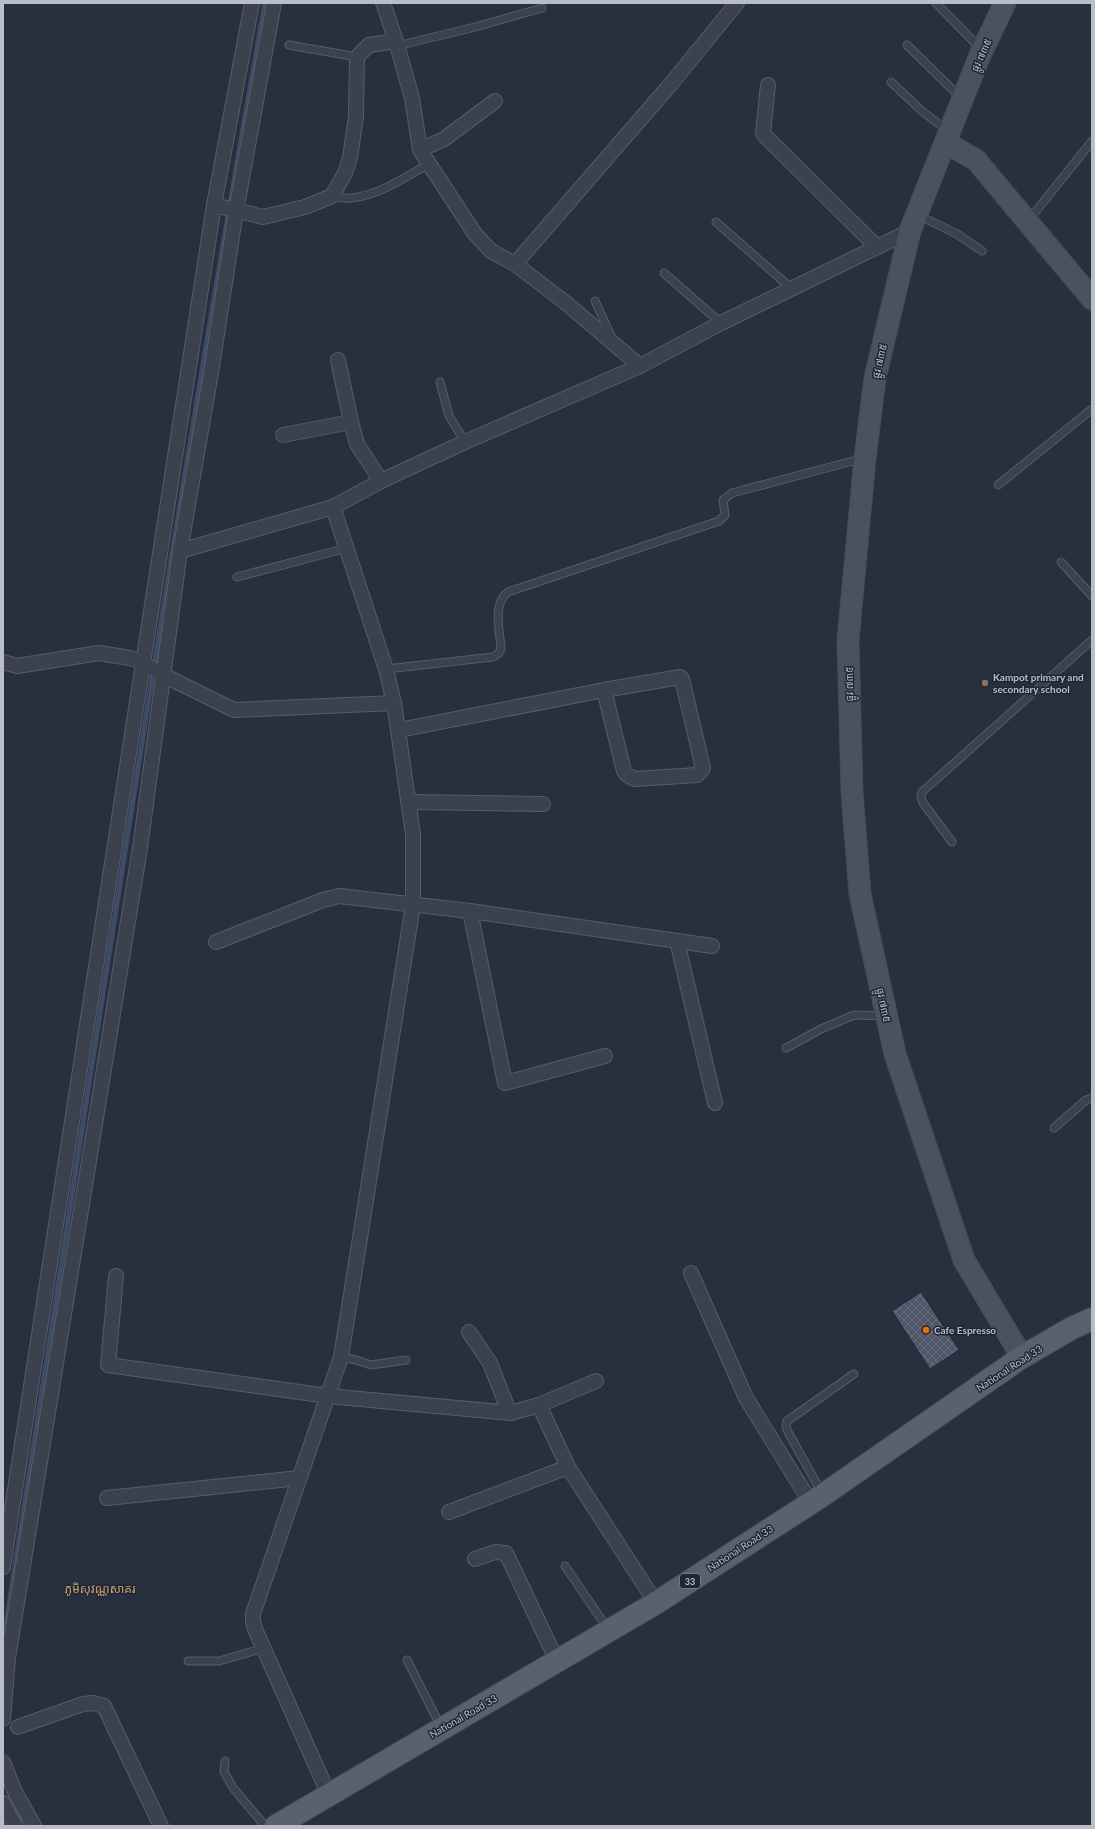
<svg xmlns="http://www.w3.org/2000/svg" width="1095" height="1829" font-family="Lato,'Noto Sans Khmer',sans-serif">
	<style>
		.lines { fill: none; stroke-linecap: round; stroke-linejoin: round }
		.stream { stroke: #3f4c66; stroke-width: 5 }
		.building { fill: url(#building-cross-hatch); stroke: #222936 }
		.lane-casing { stroke: #565d69; stroke-width: 9 }
		.street-casing { stroke: #565d69; stroke-width: 16 }
		.secondary-casing { stroke: #454b58; stroke-width: 23 }
		.primary-casing { stroke: #454b58; stroke-width: 24 }
		.lane { stroke: #3b424e; stroke-width: 7 }
		.street { stroke: #3b424e; stroke-width: 14 }
		.secondary { stroke: #4a5161; stroke-width: 21 }
		.primary { stroke: #5a616e; stroke-width: 22 }
		.education-dot { fill: #8d6e63; stroke: #202734; stroke-width: 1.5 }
		.food-dot { fill: #e8710a; stroke: #202734; stroke-width: 1.5 }
		.labels { text-anchor: middle; dominant-baseline: central; stroke-width: 3; stroke-linejoin: round; paint-order: stroke }
		.shield { fill: #202734; stroke: #8a909c; stroke-width: 1 }
		.shield-label { font-size: 9px; font-weight: bold; fill: #b8bdc9 }
		.street-label { font-size: 10px; fill: #b8bdc9; stroke: #202734 }
		.poi-label { font-size: 10px; font-weight: bold; fill: #b8bdc9; stroke: #202734; text-anchor: start }
		.quarter-label { font-size: 12px; fill: #cda06f; stroke: #202734 }
	</style>
	<defs>
		<pattern id="building-cross-hatch" width="8" height="8" patternUnits="userSpaceOnUse"><rect width="8" height="8" fill="#4e5667"/><path d="M0 0l8 8M0 8l8-8" fill="none" stroke="#656c7b"/></pattern>
	</defs>
	<rect width="100%" height="100%" fill="#282f3e"/>
	<g class="lines">
		<g class="stream">
			<path d="M3,1644C88,1096 168,548 265,3"/>
			<path d="M9,1793L22,1818"/>
		</g>
	</g>
	<path class="building" d="M921,1292L959,1350L930,1369L892,1311Z"/>
	<g class="lines">
		<defs>
			<g id="lane">
				<path d="M936,3L981,49"/>
				<path d="M289,45L357,57"/>
				<path d="M907,45L960,97"/>
				<path d="M397,46L475,27L542,8"/>
				<path d="M891,82L923,112L948,131"/>
				<path d="M332,196C338,197 345,199 351,198C380,195 405,177 429,164"/>
				<path d="M918,215L957,234L982,251"/>
				<path d="M1029,220L1092,141"/>
				<path d="M716,222L791,288"/>
				<path d="M664,273L721,323"/>
				<path d="M595,301L611,336L610,338"/>
				<path d="M440,382L449,416L465,442"/>
				<path d="M998,485L1092,409"/>
				<path d="M1061,562L1092,596"/>
				<path d="M237,577L347,548"/>
				<path d="M386,669L493,657L499,653L501,649C500,630 492,604 508,592L719,521L725,515L723,500L732,493L864,458"/>
				<path d="M952,842L923,803L921,797L922,792L1092,640"/>
				<path d="M786,1048L821,1029L854,1015L884,1016"/>
				<path d="M1054,1128L1086,1100L1092,1098"/>
				<path d="M341,1357L356,1360L371,1365L406,1360"/>
				<path d="M822,1493L789,1434L786,1427L787,1421L854,1374"/>
				<path d="M565,1566L608,1629"/>
				<path d="M407,1660L441,1727"/>
				<path d="M188,1661H219L264,1648"/>
				<path d="M225,1761L224,1772L234,1789L265,1826"/>
			</g>
			<g id="street">
				<path d="M274,3L236,211L211,373L180,551L333,507"/>
				<path d="M383,3L396,41L412,98L420,150L475,234L491,251L515,264L566,303L640,366"/>
				<path d="M768,85L763,133L765,136L877,247"/>
				<path d="M420,150L444,139L495,101"/>
				<path d="M214,205L263,217L305,207L332,196L345,173L350,158L356,116L357,57L369,45L396,41"/>
				<path d="M515,264L670,85L737,3"/>
				<path d="M338,360L351,422L357,444L381,481"/>
				<path d="M283,435L351,422"/>
				<path d="M3,662L17,666L99,653L130,658L142,662L163,675L234,710L394,703"/>
				<path d="M399,730L604,690L680,677L682,679L703,768L697,775L635,779L627,775L624,771L604,690"/>
				<path d="M409,802L543,804"/>
				<path d="M470,911L505,1083L605,1056"/>
				<path d="M677,941L715,1103"/>
				<path d="M216,942L323,900L339,896L470,911L712,946"/>
				<path d="M691,1273L746,1398L811,1503"/>
				<path d="M116,1276L108,1365L328,1396L511,1413L539,1405L596,1381"/>
				<path d="M469,1332L490,1363L508,1409L511,1413"/>
				<path d="M539,1405L568,1467L656,1603"/>
				<path d="M107,1498L299,1478"/>
				<path d="M449,1512L568,1467"/>
				<path d="M475,1559L495,1552L506,1553L557,1661"/>
				<path d="M3,1567L214,205L252,3"/>
				<path d="M3,1719L8,1658L140,848L180,551"/>
				<path d="M18,1727L83,1704L93,1703L104,1706L161,1826"/>
				<path d="M3,1762L15,1792L34,1826"/>
				<path d="M329,1795L255,1629L253,1621V1614L341,1357L413,905V834L394,703L386,669L333,507L381,481L465,442L640,366L721,323L910,231"/>
				<path d="M3,1803L15,1826"/>
			</g>
			<g id="secondary">
				<path d="M1005,3L980,55L910,231L875,378L865,458L848,640L852,792L860,894L895,1054L964,1260L1022,1357"/>
				<path d="M946,143L976,160L1092,299"/>
			</g>
			<path id="primary" d="M276,1826L656,1603L823,1495L1022,1357L1072,1328L1092,1319"/>
		</defs>
		<use href="#lane" class="lane-casing"/>
		<use href="#street" class="street-casing"/>
		<use href="#secondary" class="secondary-casing"/>
		<use href="#primary" class="primary-casing"/>
		<use href="#lane" class="lane"/>
		<use href="#street" class="street"/>
		<use href="#secondary" class="secondary"/>
		<use href="#primary" class="primary"/>
	</g>
	<circle class="education-dot" cx="985" cy="683" r="4"/>
	<circle class="food-dot" cx="926" cy="1330" r="4"/>
	<g class="labels">
		<rect class="shield" x="680" y="1574" width="20" height="14" rx="3"/>
		<g class="shield-label">
			<text x="690" y="1581">33</text>
		</g>
		<g class="street-label">
			<text transform="translate(981 55) rotate(-66)">ផ្លូវ ៧៣៥</text>
			<text transform="translate(879 361) rotate(-77)">ផ្លូវ ៧៣៥</text>
			<text transform="translate(849 684) rotate(-91)">ផ្លូវ ៧៣៥</text>
			<text transform="translate(884 1005) rotate(78)">ផ្លូវ ៧៣៥</text>
			<text transform="translate(1009 1368) rotate(-33)">National Road 33</text>
			<text transform="translate(740 1548) rotate(-33)">National Road 33</text>
			<text transform="translate(463 1716) rotate(-30)">National Road 33</text>
		</g>
		<g class="poi-label">
			<text x="993" y="677">Kampot primary and<tspan x="993" dy="12">secondary school</tspan></text>
			<text x="934" y="1330">Cafe Espresso</text>
		</g>
		<g class="quarter-label">
			<text x="100" y="1588">ភូមិសុវណ្ណសាគរ</text>
		</g>
	</g>
	<rect width="1095" height="1829" fill="none" stroke="#b8bdc9" stroke-width="8"/>
</svg>
